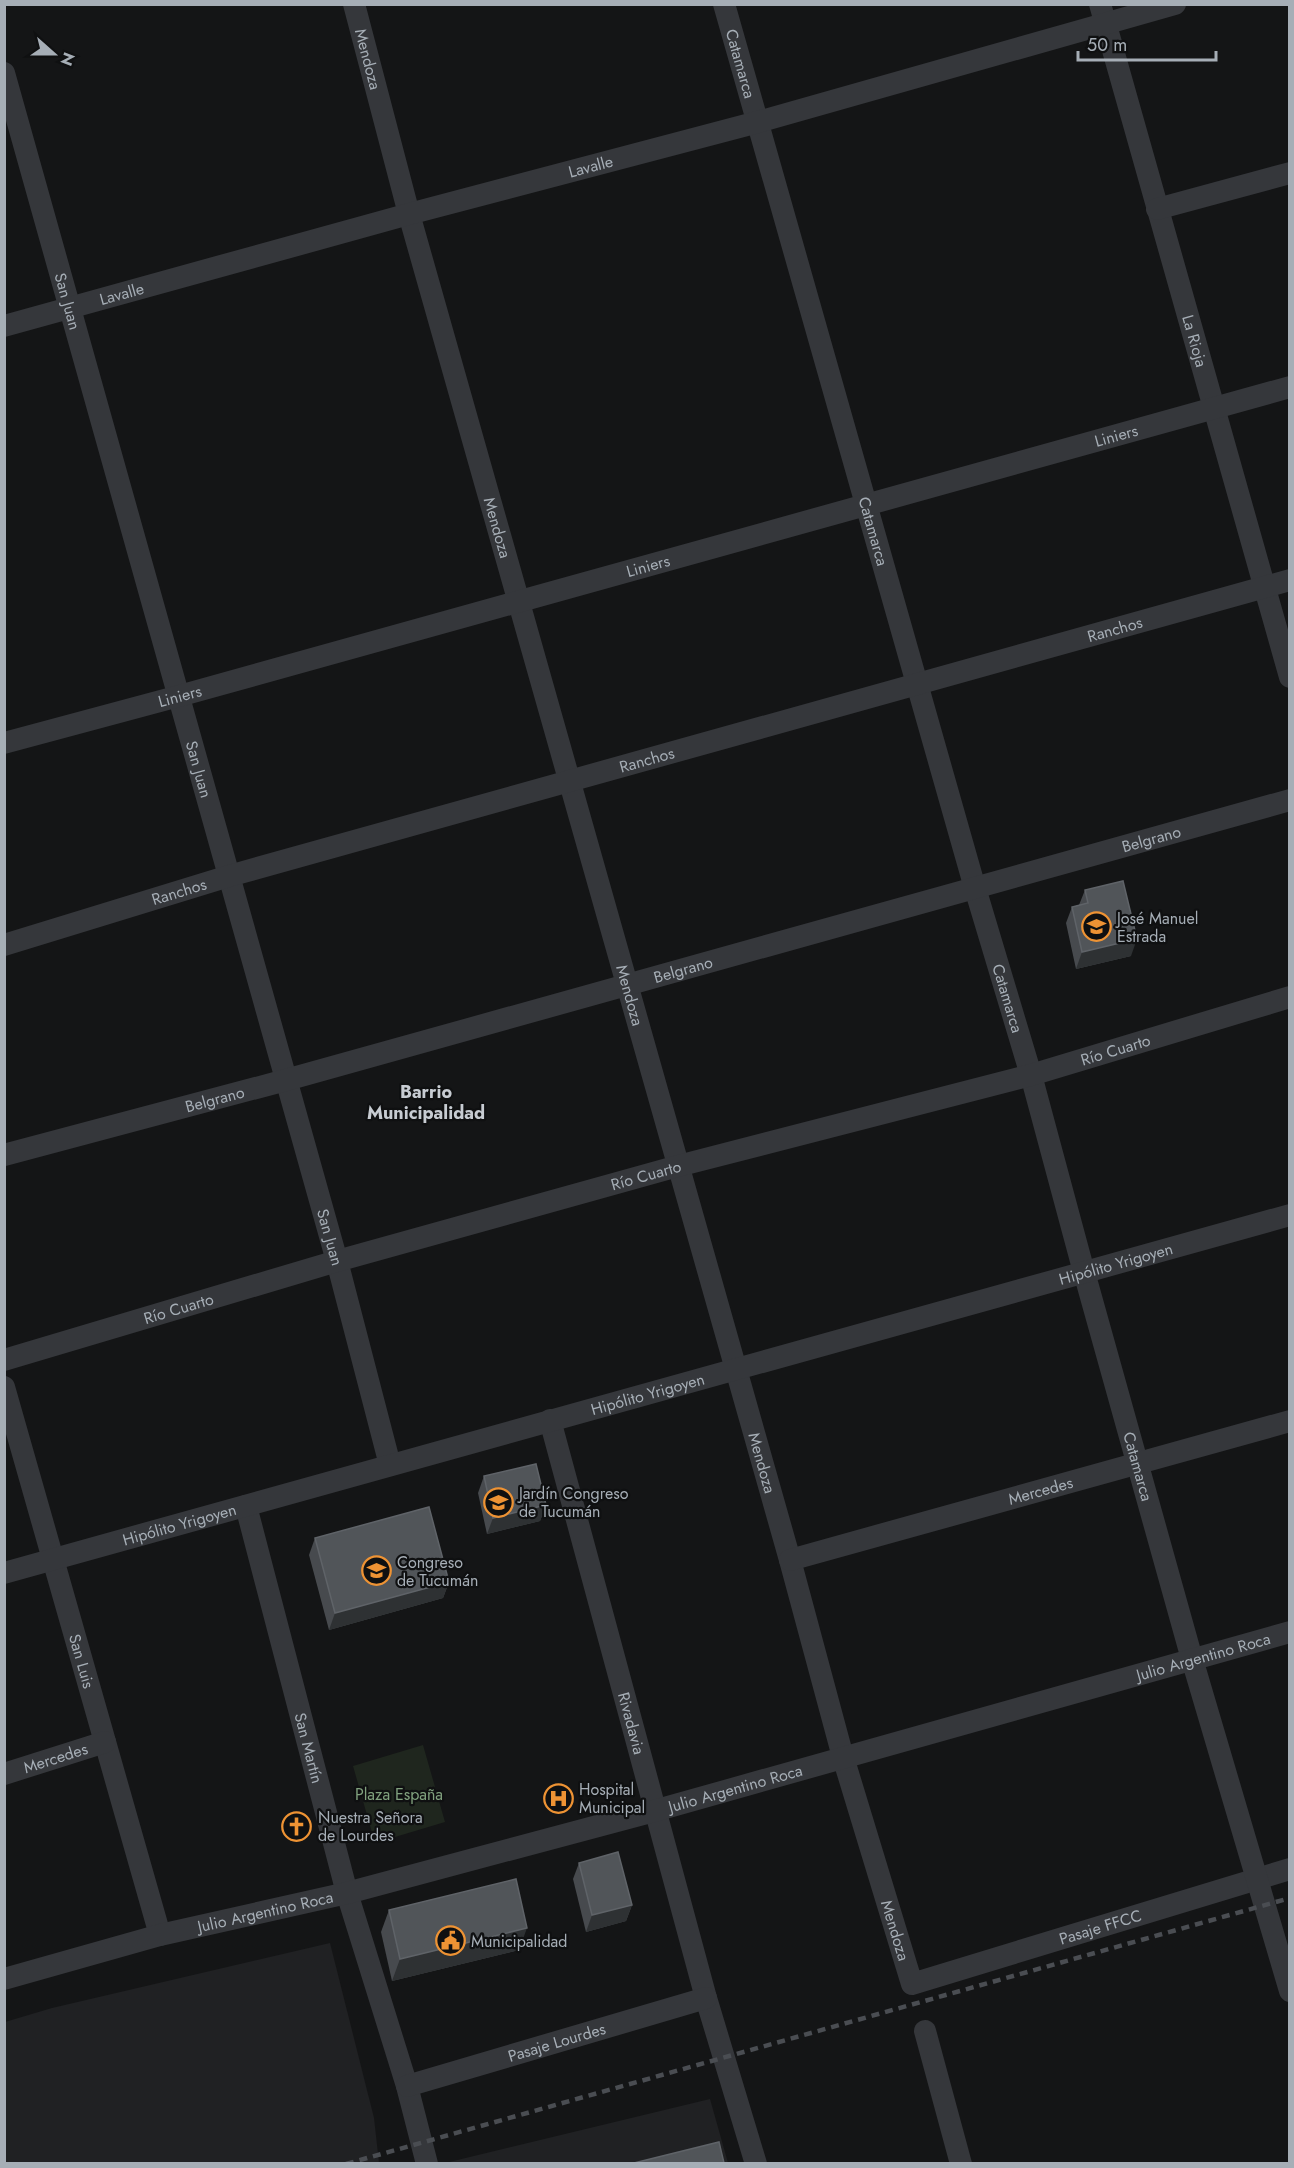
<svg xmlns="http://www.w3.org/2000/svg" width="1294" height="2168" font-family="Jost,sans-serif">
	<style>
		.built { fill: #202123 }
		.green { fill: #1f261e }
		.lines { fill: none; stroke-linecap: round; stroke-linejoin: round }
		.street { stroke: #35373b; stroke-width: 22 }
		.rail { stroke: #4a4d52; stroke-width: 4.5; stroke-dasharray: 8 6; stroke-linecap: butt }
		.wall { fill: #474a4e }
		.shaded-wall { fill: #2e3133 }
		.building { fill: #515559; stroke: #5f6368; stroke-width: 1.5 }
		.labels { text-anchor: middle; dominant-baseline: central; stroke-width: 4.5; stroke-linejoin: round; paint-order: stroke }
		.street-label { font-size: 16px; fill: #a6aeb6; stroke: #0f1011 }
		.poi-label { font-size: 16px; fill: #a6aeb6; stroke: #0f1011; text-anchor: start }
		.park-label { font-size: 16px; fill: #81a17e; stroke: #0f1011 }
		.neighbourhood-label { font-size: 18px; font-weight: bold; fill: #c7ccd2; stroke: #0f1011 }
	</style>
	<rect width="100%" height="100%" fill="#141516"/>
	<g class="built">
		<path d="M330,1943L374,2118L379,2163H5V2022L52,2008Z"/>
		<path d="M710,2099L728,2163L441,2164Z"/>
	</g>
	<path class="green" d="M423,1745L445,1822L375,1843L353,1766Z"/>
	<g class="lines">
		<g class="street">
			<path id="s1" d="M354,4L409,214L790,1560L843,1757L912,1984L1290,1869"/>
			<path id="s2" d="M724,4L975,888L1031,1075L1084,1272L1192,1659L1290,1991"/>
			<path id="s3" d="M1100,4L1290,677"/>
			<path id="s4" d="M4,73L337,1261L390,1465"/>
			<path d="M1157,209L1290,173"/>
			<path id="s5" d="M4,326L409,214L758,122L1175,4"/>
			<path id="s6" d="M4,743L179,696L1290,387"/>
			<path id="s7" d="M4,945L229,876L1290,580"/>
			<path id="s8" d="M4,1155L286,1080L1290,800"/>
			<path id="s9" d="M4,1360L337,1261L678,1166L1031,1075L1290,997"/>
			<path id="s10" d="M4,1387L160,1935"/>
			<path id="s11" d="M550,1420L706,1998L756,2164"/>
			<path id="s12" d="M246,1506L347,1893L407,2086L427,2164"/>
			<path id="s13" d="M790,1560L1290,1421"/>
			<path id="s14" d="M4,1573L1290,1215"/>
			<path id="s15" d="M4,1774L105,1742"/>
			<path id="s16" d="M4,1979L160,1935L347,1893L654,1811L1290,1632"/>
			<path d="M925,2031L961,2164"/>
			<path id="s17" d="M407,2086L706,1998"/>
		</g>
		<path class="rail" d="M346,2164L1290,1898"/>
	</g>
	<g class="wall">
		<path d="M1085,890L1131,956L1076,969L1066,923L1072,907L1079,905Z"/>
		<path d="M484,1476L546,1505L540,1521L487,1534L478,1493Z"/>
		<path d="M315,1538L449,1582L443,1598L329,1630L309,1555Z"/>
		<path d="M579,1863L632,1905L626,1921L586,1932L573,1879Z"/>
		<path d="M389,1910L519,1950L392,1981L381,1932Z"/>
	</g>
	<g class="shaded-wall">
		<path d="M1137,939L1131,956L1076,969L1082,952Z"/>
		<path d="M546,1505L540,1521L487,1534L493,1518Z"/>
		<path d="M449,1582L443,1598L329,1630L335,1613Z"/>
		<path d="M632,1905L626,1921L586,1932L592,1915Z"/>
		<path d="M527,1928L519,1950L392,1981L400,1959Z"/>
	</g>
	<g class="building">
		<path d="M1123,881L1137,939L1082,952L1072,907L1088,903L1085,890Z"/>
		<path d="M536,1464L546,1505L493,1518L484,1476Z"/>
		<path d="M429,1507L449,1582L335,1613L315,1538Z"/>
		<path d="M618,1852L632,1905L592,1915L579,1863Z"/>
		<path d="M516,1879L527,1928L400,1959L389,1910Z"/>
		<path d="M719,2142L724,2163H634Z"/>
	</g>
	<defs>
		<symbol id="school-ring" viewBox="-11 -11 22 22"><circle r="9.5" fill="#0f1011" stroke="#ee9334" stroke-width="1.5"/><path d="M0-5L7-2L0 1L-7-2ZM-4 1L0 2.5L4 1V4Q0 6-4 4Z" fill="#ee9334"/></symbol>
		<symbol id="hospital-ring" viewBox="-11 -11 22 22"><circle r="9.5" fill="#0f1011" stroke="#ee9334" stroke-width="1.5"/><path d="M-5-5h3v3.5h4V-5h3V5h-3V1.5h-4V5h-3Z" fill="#ee9334"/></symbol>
		<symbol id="church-ring" viewBox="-11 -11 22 22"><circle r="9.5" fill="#0f1011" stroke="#ee9334" stroke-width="1.5"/><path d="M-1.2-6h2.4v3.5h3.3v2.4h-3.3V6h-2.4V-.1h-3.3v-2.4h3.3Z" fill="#ee9334"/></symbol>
		<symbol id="civic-ring" viewBox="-11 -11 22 22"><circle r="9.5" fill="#0f1011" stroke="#ee9334" stroke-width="1.5"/><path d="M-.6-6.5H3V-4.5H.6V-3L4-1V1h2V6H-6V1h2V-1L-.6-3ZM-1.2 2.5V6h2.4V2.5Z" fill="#ee9334"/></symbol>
	</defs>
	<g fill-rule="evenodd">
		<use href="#school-ring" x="1080" y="910" width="33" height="33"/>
		<use href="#school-ring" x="482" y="1486" width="33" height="33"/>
		<use href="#school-ring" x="360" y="1554" width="33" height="33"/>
		<use href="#hospital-ring" x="542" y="1782" width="33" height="33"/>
		<use href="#church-ring" x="280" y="1810" width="33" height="33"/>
		<use href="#civic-ring" x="434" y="1924" width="33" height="33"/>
	</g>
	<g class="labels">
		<g class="street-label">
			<text stroke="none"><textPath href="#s1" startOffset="57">Mendoza</textPath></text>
			<text stroke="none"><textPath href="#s2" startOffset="62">Catamarca</textPath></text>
			<text stroke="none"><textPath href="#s5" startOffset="608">Lavalle</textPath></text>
			<text stroke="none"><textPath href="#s5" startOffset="122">Lavalle</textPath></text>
			<text stroke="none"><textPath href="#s4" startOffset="237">San Juan</textPath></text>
			<text stroke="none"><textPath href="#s3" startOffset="350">La Rioja</textPath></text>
			<text stroke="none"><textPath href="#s6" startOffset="1154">Liniers</textPath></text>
			<text stroke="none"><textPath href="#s1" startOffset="543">Mendoza</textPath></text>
			<text stroke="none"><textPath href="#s2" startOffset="548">Catamarca</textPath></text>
			<text stroke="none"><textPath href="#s6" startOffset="668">Liniers</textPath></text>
			<text stroke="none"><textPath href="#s7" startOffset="1155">Ranchos</textPath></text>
			<text stroke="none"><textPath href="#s6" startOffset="182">Liniers</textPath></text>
			<text stroke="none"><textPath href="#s7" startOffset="669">Ranchos</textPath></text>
			<text stroke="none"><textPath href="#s4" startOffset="723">San Juan</textPath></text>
			<text stroke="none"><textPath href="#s8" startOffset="1190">Belgrano</textPath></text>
			<text stroke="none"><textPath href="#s7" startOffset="183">Ranchos</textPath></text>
			<text stroke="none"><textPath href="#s8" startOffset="704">Belgrano</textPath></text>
			<text stroke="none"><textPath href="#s1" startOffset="1029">Mendoza</textPath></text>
			<text stroke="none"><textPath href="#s2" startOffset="1034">Catamarca</textPath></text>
			<text stroke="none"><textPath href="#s9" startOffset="1154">Río Cuarto</textPath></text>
			<text stroke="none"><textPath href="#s8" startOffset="218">Belgrano</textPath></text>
			<text stroke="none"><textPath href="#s9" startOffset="668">Río Cuarto</textPath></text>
			<text stroke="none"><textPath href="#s4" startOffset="1209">San Juan</textPath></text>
			<text stroke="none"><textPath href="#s14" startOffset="1154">Hipólito Yrigoyen</textPath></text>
			<text stroke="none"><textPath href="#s9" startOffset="182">Río Cuarto</textPath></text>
			<text stroke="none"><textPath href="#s14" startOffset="668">Hipólito Yrigoyen</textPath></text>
			<text stroke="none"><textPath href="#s1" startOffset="1515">Mendoza</textPath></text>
			<text stroke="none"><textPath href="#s2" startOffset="1520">Catamarca</textPath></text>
			<text stroke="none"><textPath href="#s13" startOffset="260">Mercedes</textPath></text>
			<text stroke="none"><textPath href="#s14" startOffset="182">Hipólito Yrigoyen</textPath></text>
			<text stroke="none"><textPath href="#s16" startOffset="1242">Julio Argentino Roca</textPath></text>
			<text stroke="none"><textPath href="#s10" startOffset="285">San Luis</textPath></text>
			<text stroke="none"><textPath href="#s11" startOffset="314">Rivadavia</textPath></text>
			<text stroke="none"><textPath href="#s12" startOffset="250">San Martín</textPath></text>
			<text stroke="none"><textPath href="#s15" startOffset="54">Mercedes</textPath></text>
			<text stroke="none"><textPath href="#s16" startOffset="756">Julio Argentino Roca</textPath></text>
			<text stroke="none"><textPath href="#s16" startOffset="270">Julio Argentino Roca</textPath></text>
			<text stroke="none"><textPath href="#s1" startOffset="2254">Pasaje FFCC</textPath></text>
			<text stroke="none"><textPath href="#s1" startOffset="2001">Mendoza</textPath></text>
			<text stroke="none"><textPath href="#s17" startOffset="156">Pasaje Lourdes</textPath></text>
		</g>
		<g class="poi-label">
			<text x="1117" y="918">José Manuel<tspan x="1117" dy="18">Estrada</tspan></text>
			<text x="519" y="1493">Jardín Congreso<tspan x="519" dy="18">de Tucumán</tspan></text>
			<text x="397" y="1562">Congreso<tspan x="397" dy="18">de Tucumán</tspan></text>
			<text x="579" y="1789">Hospital<tspan x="579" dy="18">Municipal</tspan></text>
			<text x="318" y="1817">Nuestra Señora<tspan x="318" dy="18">de Lourdes</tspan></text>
			<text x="471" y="1941">Municipalidad</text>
		</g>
		<g class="park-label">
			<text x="399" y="1794">Plaza España</text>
		</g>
		<g class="neighbourhood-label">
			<text x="426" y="1092">Barrio<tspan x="426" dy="21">Municipalidad</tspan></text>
		</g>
	</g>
	<rect width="1294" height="2168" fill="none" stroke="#a6aeb6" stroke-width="12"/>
	<g transform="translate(54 54) rotate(111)" stroke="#0f1011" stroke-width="4.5" paint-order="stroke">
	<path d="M0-4.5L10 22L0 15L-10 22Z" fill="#a6aeb6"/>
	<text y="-9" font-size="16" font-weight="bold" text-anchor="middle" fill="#a6aeb6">N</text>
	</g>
	<path d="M1078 51v9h138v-9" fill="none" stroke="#a6aeb6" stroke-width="3"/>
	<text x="1087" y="51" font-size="18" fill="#a6aeb6" stroke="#0f1011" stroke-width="4.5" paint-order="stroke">50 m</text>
</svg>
